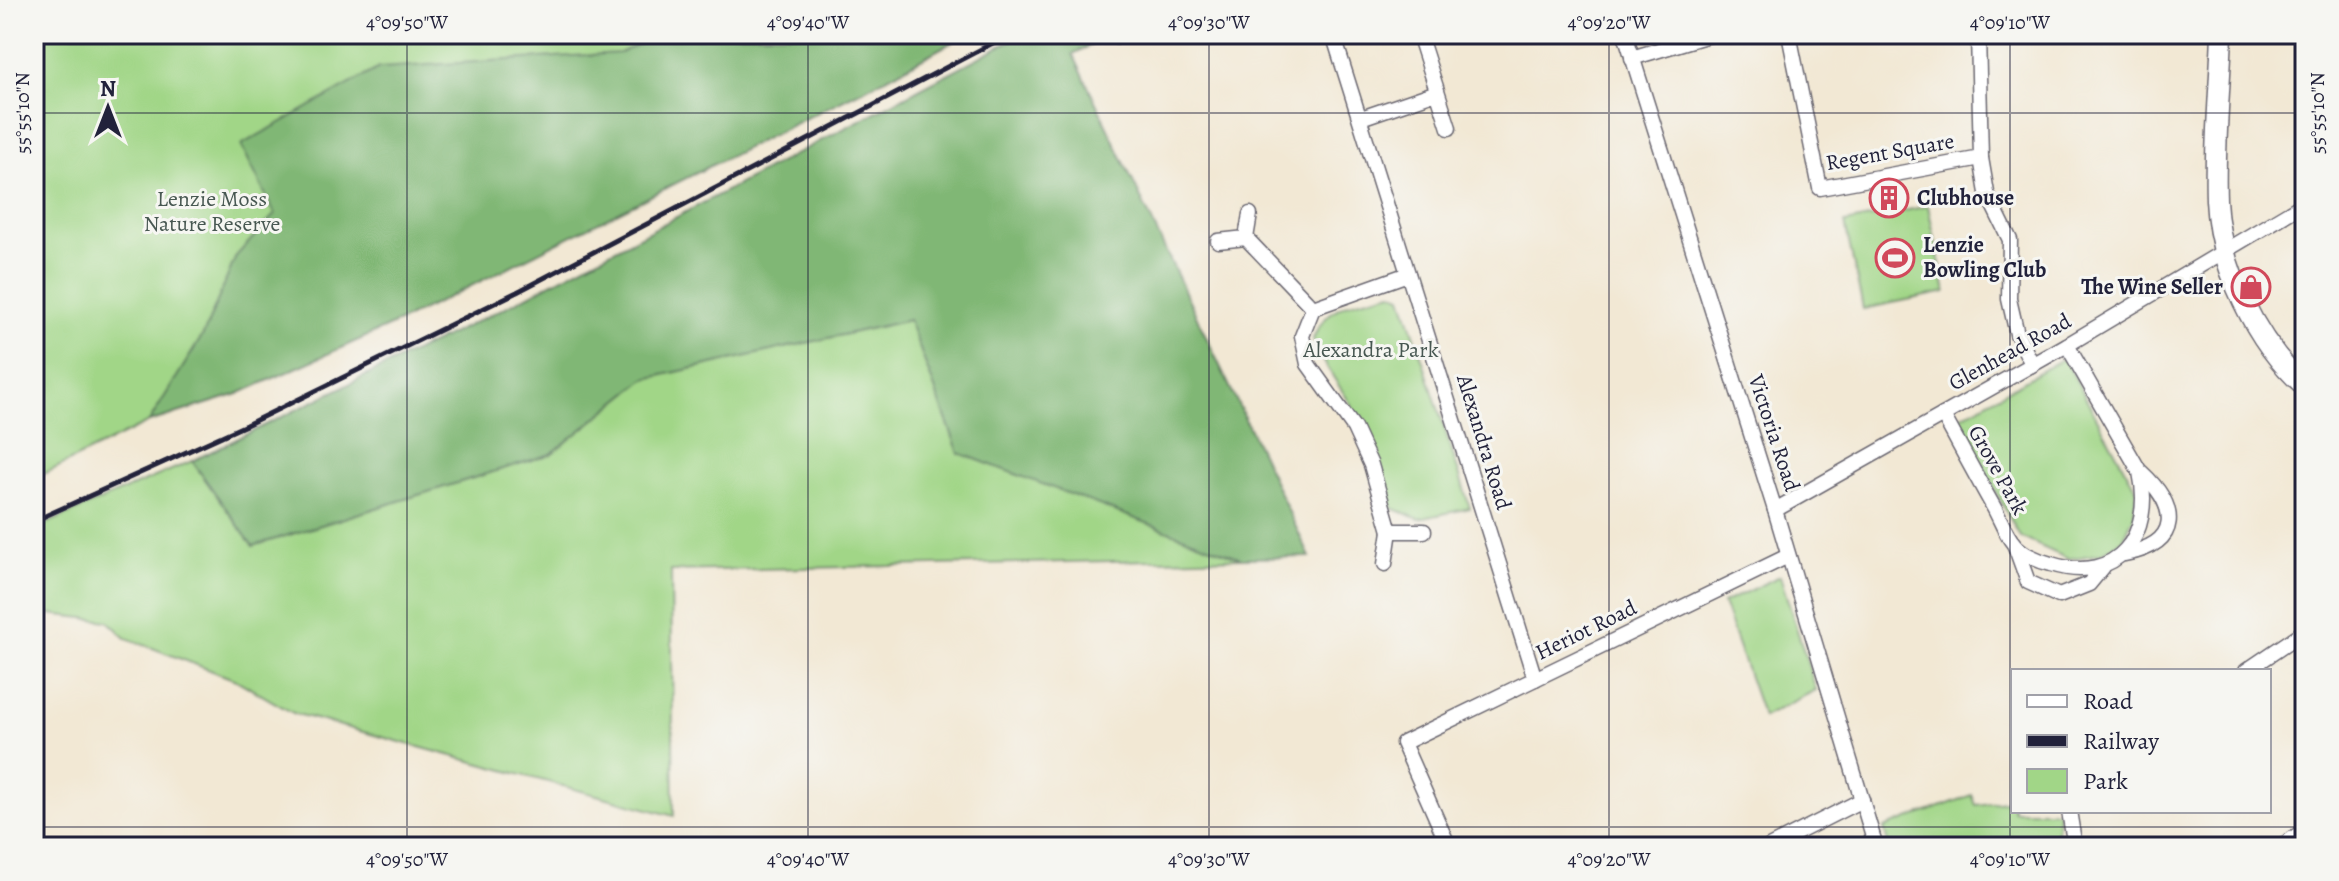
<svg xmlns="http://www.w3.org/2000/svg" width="2339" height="881" font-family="Alegreya,serif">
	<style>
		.green { fill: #a1d687; stroke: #627c61; stroke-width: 2 }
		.forest { fill: #80b774; stroke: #516c58; stroke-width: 2 }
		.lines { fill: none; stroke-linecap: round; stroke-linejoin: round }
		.street-casing { stroke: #6b6771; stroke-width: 17 }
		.secondary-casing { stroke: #6b6771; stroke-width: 23 }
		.street { stroke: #fff; stroke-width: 14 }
		.secondary { stroke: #fff; stroke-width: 20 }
		.rail { stroke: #22223b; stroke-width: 5 }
		.ticks { fill: none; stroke: #22223b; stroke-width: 2; stroke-opacity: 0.45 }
		.labels { text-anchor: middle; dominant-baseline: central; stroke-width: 6; stroke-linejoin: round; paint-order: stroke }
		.street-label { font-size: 22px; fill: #22223b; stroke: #f6f6f2 }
		.poi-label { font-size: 22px; font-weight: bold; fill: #22223b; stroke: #f6f6f2; text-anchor: start }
		.park-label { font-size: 22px; fill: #485852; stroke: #f6f6f2 }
		.neatline { fill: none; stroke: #22223b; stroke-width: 3 }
		.ticks-label { font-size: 20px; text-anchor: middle; fill: #22223b }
	</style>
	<rect width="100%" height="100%" fill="#f6f6f2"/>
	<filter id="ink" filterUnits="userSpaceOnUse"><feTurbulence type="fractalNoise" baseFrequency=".0125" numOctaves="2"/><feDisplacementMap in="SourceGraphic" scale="16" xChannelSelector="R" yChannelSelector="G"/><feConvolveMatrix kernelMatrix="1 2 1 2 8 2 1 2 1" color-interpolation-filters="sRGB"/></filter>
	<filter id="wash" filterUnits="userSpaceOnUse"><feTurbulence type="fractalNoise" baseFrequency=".006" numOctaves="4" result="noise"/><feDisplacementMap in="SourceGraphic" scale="32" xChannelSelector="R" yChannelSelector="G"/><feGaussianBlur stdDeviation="1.8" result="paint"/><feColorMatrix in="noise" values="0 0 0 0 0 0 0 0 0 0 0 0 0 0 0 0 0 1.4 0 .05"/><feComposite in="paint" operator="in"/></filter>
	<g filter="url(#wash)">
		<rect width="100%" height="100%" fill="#f2e8d4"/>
		<g class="green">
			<path d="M34,34H967L238,394L149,422L34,479Z"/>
			<path d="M1928,206L1946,292L1863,309L1845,223Z"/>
			<path d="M1392,292L1402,296L1470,508L1419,519L1392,508C1385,479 1377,452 1363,425C1348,396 1325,370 1313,339C1329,300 1355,303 1392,292Z"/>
			<path d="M909,320L959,453L1241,558L671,571L674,816L293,713L236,680L126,638L108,621L34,612V529L192,461L253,546L551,454L645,379Z"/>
			<path d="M2064,358L2136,489L2134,516L2123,540L2100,554L2068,559L2020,537L1957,419Z"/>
			<path d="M1780,576L1816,690L1763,717L1723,603Z"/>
			<path d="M1972,795L1976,805L2013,800V811H2058L2057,834L2009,847H1889L1884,828Z"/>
		</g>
		<g class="forest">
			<path d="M660,34H967L888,77L399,322L238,394L149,422L204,333L236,256L275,214L241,145L379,68L620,53Z"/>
			<path d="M1023,34H1113L1073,54L1310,557L1241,558L959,453L909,320L645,379L551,454L253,546L192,461L504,308Z"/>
		</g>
	</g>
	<g filter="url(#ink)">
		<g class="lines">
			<defs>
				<g id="street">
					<path d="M1333,34L1535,679"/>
					<path d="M1419,34L1449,128"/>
					<path d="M1625,34L1775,510L1876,847"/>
					<path d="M1789,34L1820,188L1981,158"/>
					<path d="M1978,34L1981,158L1987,193L2010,240L2009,299L2017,334L2032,364"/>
					<path d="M1116,37L1124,34"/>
					<path d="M1632,58L1712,34"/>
					<path d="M1361,118L1437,92"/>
					<path d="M1246,238L1313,308"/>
					<path d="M1218,241L1246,238L1250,214"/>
					<path d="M1943,415C1960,446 1976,476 1993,506C2000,518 2005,534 2014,544C2022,554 2039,561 2051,564C2118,585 2154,535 2140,472L2067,345"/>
					<path d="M1775,510L2067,345L2305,203"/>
					<path d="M1390,531L1371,465L1354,428L1308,364L1302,336L1313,308L1408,274"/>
					<path d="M2015,546L2028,582L2059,596L2089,584L2103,567"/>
					<path d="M2125,554C2182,543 2179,507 2141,472"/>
					<path d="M1385,564L1390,531H1424"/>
					<path d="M2246,671L2305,631"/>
					<path d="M2069,811L2075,847"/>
					<path d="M1449,847L1403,743L1788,556"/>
					<path d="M1769,847L1862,800"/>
					<path d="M2280,847L2305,830"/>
				</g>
				<path id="secondary" d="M2222,34C2220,89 2214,145 2216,200C2219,266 2256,343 2305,386"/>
			</defs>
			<use href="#street" class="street-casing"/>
			<use href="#secondary" class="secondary-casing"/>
			<use href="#street" class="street"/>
			<use href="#secondary" class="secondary"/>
			<path class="rail" d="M34,521L246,425L517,292L1010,34"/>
		</g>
	</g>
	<path class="ticks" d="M407,34V847M808,34V847M1209,34V847M1609,34V847M2010,34V847M34,113H2305M34,827H2305"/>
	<defs>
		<symbol id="building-ring" viewBox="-11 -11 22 22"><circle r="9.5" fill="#f6f6f2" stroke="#d1495b" stroke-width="1.5"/><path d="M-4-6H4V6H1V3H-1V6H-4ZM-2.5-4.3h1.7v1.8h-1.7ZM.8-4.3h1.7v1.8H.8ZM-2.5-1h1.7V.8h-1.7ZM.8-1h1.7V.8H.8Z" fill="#d1495b"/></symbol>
		<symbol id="stadium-ring" viewBox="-11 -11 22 22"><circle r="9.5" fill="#f6f6f2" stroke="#d1495b" stroke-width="1.5"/><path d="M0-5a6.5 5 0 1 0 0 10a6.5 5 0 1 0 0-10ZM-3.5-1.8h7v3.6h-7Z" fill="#d1495b"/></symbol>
		<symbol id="shop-ring" viewBox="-11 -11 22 22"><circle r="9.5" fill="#f6f6f2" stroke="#d1495b" stroke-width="1.5"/><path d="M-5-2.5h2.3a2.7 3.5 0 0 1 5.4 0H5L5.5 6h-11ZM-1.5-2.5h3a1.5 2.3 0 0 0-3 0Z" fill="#d1495b"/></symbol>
	</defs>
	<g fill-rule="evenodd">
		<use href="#building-ring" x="1867" y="176" width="44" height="44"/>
		<use href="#stadium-ring" x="1873" y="236" width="44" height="44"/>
		<use href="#shop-ring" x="2229" y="265" width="44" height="44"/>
	</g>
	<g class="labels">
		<g class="street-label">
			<text transform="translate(1890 152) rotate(-10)">Regent Square</text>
			<text transform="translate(2010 352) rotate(-29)">Glenhead Road</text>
			<text transform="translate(1774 433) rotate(72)">Victoria Road</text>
			<text transform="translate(1484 442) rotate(73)">Alexandra Road</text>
			<text transform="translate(1998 470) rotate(61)">Grove Park</text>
			<text transform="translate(1586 630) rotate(-26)">Heriot Road</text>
		</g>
		<g class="poi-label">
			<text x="1917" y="198">Clubhouse</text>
			<text x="1923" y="245">Lenzie<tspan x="1923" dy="25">Bowling Club</tspan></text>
			<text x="2223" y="287" text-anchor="end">The Wine Seller</text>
		</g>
		<g class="park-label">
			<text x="212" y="199">Lenzie Moss<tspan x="212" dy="25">Nature Reserve</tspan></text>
			<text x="1371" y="350">Alexandra Park</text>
		</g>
	</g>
	<rect width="2339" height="881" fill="none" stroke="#f6f6f2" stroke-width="88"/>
	<rect x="2011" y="669" width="260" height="144" fill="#f6f6f2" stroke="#a1a1a9" stroke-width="2"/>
	<rect x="2027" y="695" width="40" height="12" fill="#ffffff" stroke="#a1a1a9" stroke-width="2"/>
	<text x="2083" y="709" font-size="24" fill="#22223b">Road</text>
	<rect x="2027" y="735" width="40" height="12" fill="#22223b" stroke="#a1a1a9" stroke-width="2"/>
	<text x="2083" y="749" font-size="24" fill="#22223b">Railway</text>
	<rect x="2027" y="769" width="40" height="24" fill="#a1d687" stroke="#a1a1a9" stroke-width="2"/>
	<text x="2083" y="789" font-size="24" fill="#22223b">Park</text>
	<g transform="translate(108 108)" stroke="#f6f6f2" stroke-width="6" paint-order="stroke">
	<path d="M0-6L14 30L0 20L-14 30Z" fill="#22223b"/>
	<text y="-12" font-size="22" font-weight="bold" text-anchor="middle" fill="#22223b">N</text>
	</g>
	<rect x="44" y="44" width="2251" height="793" class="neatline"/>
	<g class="ticks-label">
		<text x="407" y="29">4°09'50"W</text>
		<text x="808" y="29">4°09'40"W</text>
		<text x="1209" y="29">4°09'30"W</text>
		<text x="1609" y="29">4°09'20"W</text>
		<text x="2010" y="29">4°09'10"W</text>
		<text transform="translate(22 113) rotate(-90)" y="7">55°55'10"N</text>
		<text transform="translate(2317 113) rotate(-90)" y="7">55°55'10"N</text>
		<text x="407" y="866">4°09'50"W</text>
		<text x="808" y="866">4°09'40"W</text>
		<text x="1209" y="866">4°09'30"W</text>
		<text x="1609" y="866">4°09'20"W</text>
		<text x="2010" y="866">4°09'10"W</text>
	</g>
</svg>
